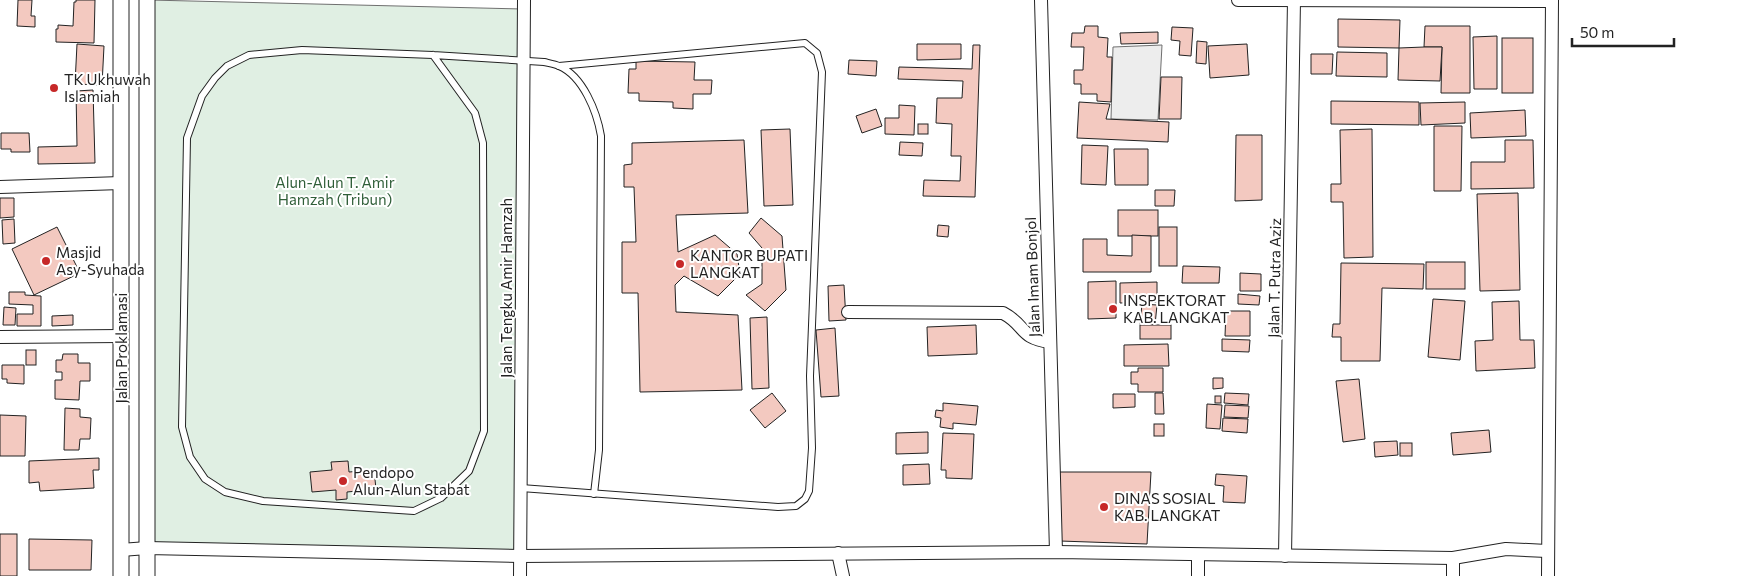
<svg xmlns="http://www.w3.org/2000/svg" width="1747" height="576" font-family="Commissioner,sans-serif">
	<style>
		.green { fill: #e0efe3; stroke: #6f6f6f }
		.parking { fill: #ededed; stroke: #6f6f6f }
		.building { fill: #f3c9c0; stroke: #222 }
		.lines { fill: none; stroke-linecap: round; stroke-linejoin: round }
		.service-casing { stroke: #222; stroke-width: 8 }
		.minor-casing { stroke: #222; stroke-width: 14 }
		.tertiary-casing { stroke: #222; stroke-width: 17 }
		.service { stroke: #fff; stroke-width: 6 }
		.minor { stroke: #fff; stroke-width: 12 }
		.tertiary { stroke: #fff; stroke-width: 15 }
		.poi-dot { fill: #c62828; stroke: #fff; stroke-width: 2 }
		.labels { text-anchor: middle; dominant-baseline: central; stroke-width: 4; stroke-linejoin: round; paint-order: stroke }
		.poi-label { font-size: 15px; fill: #222; stroke: #fff; text-anchor: start }
		.park-label { font-size: 15px; fill: #2f5e38; stroke: #fff }
		.street-label { font-size: 15px; fill: #222; stroke: #fff }
	</style>
	<rect width="100%" height="100%" fill="#fff"/>
	<path class="green" d="M149,0L522,9L517,552L150,545Z"/>
	<path class="parking" d="M1162,45L1158,120L1111,119L1113,47Z"/>
	<g class="building">
		<path d="M18,0H32L31,16H35V27L17,26Z"/>
		<path d="M76,0H95L94,43L56,42V29H58V25L73,26L74,2H76Z"/>
		<path d="M1338,19L1400,20L1399,48L1338,47Z"/>
		<path d="M1085,26H1098V37L1108,38L1107,57H1112L1111,102L1097,101V94H1081V84H1074V70H1083L1084,47H1071L1072,33H1084Z"/>
		<path d="M1425,26H1470V93H1441L1442,47H1424Z"/>
		<path d="M1172,27L1193,28L1191,56L1179,55L1180,41L1171,40Z"/>
		<path d="M1158,32V43L1121,44L1120,33Z"/>
		<path d="M1497,36V89H1474L1473,37Z"/>
		<rect x="1502" y="38" width="31" height="55"/>
		<path d="M1197,41L1207,42L1206,64L1196,63Z"/>
		<path d="M77,44L104,46L102,85L75,84Z"/>
		<path d="M917,44H961V59L917,60Z"/>
		<path d="M1247,44L1249,75L1210,78L1208,46Z"/>
		<path d="M973,45H980L975,197L923,196L924,180L960,181L961,156H951L952,124L936,123L937,98H962L963,81L898,79L899,67L972,69Z"/>
		<path d="M1424,47H1442L1440,81L1398,80L1399,48Z"/>
		<path d="M1337,52L1387,53V77L1336,76Z"/>
		<path d="M1311,54H1333L1332,74H1311Z"/>
		<path d="M849,60L877,61L876,76L848,74Z"/>
		<path d="M636,61L695,62L694,80H712L711,94H693V109L673,108V102L639,101V93H628L629,69H636Z"/>
		<path d="M1161,77H1182L1181,119H1159Z"/>
		<path d="M93,90L95,163L38,164V147L77,146L76,91Z"/>
		<path d="M1331,101L1419,102V125L1331,124Z"/>
		<path d="M1079,102L1110,104L1106,119L1169,122L1168,142L1077,138Z"/>
		<path d="M1465,102V123L1421,125L1420,103Z"/>
		<path d="M899,105L915,106L914,135L885,134V118H899Z"/>
		<path d="M876,109L882,126L862,133L856,116Z"/>
		<path d="M1525,110L1526,136L1471,138L1470,113Z"/>
		<rect x="918" y="124" width="10" height="10"/>
		<path d="M1434,126H1462L1461,191H1434Z"/>
		<path d="M790,129L793,205L764,206L761,130Z"/>
		<path d="M1372,129L1373,257L1344,258L1343,202H1331V184H1341L1340,130Z"/>
		<path d="M1,133H29L30,152H11V149H1Z"/>
		<path d="M1236,135H1262V200L1235,201Z"/>
		<path d="M744,140L748,213L676,215L678,252L715,235L737,254L740,274L718,296L684,276L675,285L676,312L738,315L742,390L640,392L638,293H622V242H636L634,187H624V165L632,164V143Z"/>
		<path d="M1505,140H1533L1534,188L1471,189V162H1505Z"/>
		<path d="M900,142L923,143L922,156L899,155Z"/>
		<path d="M1082,145L1108,146L1106,185L1081,184Z"/>
		<path d="M1114,149H1148V185H1115Z"/>
		<path d="M1155,190H1175L1174,206H1155Z"/>
		<path d="M1518,193L1520,290L1480,291L1477,194Z"/>
		<path d="M0,198H14V217L0,218Z"/>
		<rect x="1118" y="210" width="40" height="26"/>
		<path d="M761,218L782,236L786,290L765,311L746,295L762,284V248L749,233Z"/>
		<path d="M14,219L15,243L3,244L2,220Z"/>
		<path d="M938,225L949,226L948,237L937,236Z"/>
		<path d="M57,227L80,273L34,295L12,249Z"/>
		<rect x="1159" y="227" width="18" height="39"/>
		<path d="M1132,235L1151,236V272H1083V239H1107V255L1132,256Z"/>
		<rect x="1426" y="262" width="39" height="27"/>
		<path d="M1341,263L1424,264L1423,289L1382,288L1380,361H1341V337H1332L1333,324H1340Z"/>
		<path d="M1183,266L1220,267L1219,283H1182Z"/>
		<path d="M1240,273L1261,274V291H1240Z"/>
		<path d="M1116,281V318L1088,319V282Z"/>
		<path d="M1157,282V302L1120,303V283Z"/>
		<path d="M844,285L846,320L829,321L828,286Z"/>
		<path d="M9,292H25V295L41,296V326H17V314H33V305L9,304Z"/>
		<path d="M1238,294L1260,296L1259,305L1238,304Z"/>
		<path d="M1433,299L1465,301L1460,360L1428,357Z"/>
		<path d="M1519,301L1520,340H1534L1535,368L1476,371L1475,341L1493,340L1492,302Z"/>
		<path d="M1142,304L1157,305L1155,325L1140,324Z"/>
		<path d="M4,307L16,308L15,325H3Z"/>
		<path d="M1226,311H1250V336H1225Z"/>
		<path d="M73,315V325L52,326V316Z"/>
		<path d="M767,317L769,388L752,389L750,318Z"/>
		<path d="M976,325L977,354L928,356L927,327Z"/>
		<rect x="1140" y="325" width="31" height="14"/>
		<path d="M835,328L839,396L821,397L816,330Z"/>
		<path d="M1222,339L1250,340L1249,352L1222,351Z"/>
		<path d="M1168,344L1169,366H1124V345Z"/>
		<rect x="26" y="350" width="10" height="15"/>
		<path d="M63,354H78V363H90V381H80L79,400L55,399V380H62V372H56V360H62Z"/>
		<path d="M2,365H24V384L7,383V379H2Z"/>
		<path d="M1138,368H1163V392H1138V384H1131V372H1138Z"/>
		<path d="M1213,378H1223V388L1213,389Z"/>
		<path d="M1359,379L1365,439L1343,442L1336,381Z"/>
		<path d="M772,393L786,411L765,428L750,410Z"/>
		<path d="M1155,393H1163L1164,414H1155Z"/>
		<path d="M1225,393L1249,394L1248,405L1224,403Z"/>
		<path d="M1113,394H1135V407L1113,408Z"/>
		<rect x="1215" y="396" width="6" height="7"/>
		<path d="M943,403L978,406L976,425L953,423V429L940,427L941,418L935,417L936,410L943,411Z"/>
		<path d="M1207,404L1222,405L1220,429L1206,428Z"/>
		<path d="M1225,405L1249,406L1248,418L1224,417Z"/>
		<path d="M65,408L80,409V417L91,418L90,439H80L79,450H64Z"/>
		<path d="M0,415L26,416L25,456H0Z"/>
		<path d="M1223,418L1248,419L1247,433L1222,431Z"/>
		<rect x="1154" y="424" width="10" height="12"/>
		<path d="M1489,430L1491,452L1453,455L1451,433Z"/>
		<path d="M928,432V453L896,454V433Z"/>
		<path d="M943,433L974,434L972,479L946,478V470H941Z"/>
		<path d="M1397,441L1398,455L1375,457L1374,442Z"/>
		<rect x="1400" y="443" width="12" height="13"/>
		<path d="M99,458V470H93L94,488L40,491L39,482L29,483V461Z"/>
		<path d="M348,461L349,472L374,470L376,489L347,492V499L336,500V490L312,492L310,472L332,470L331,462Z"/>
		<path d="M929,464L930,484L903,485V465Z"/>
		<path d="M1058,472H1151L1147,544L1060,541Z"/>
		<path d="M1216,474L1247,476L1245,503L1223,502L1224,486L1215,485Z"/>
		<rect x="0" y="534" width="17" height="42"/>
		<path d="M29,539L92,540L91,570H29Z"/>
	</g>
	<g class="lines">
		<defs>
			<g id="service">
				<path d="M433,55L475,113L483,143L484,431L469,471L441,498L414,511L263,501L225,492L205,479L190,457L182,427L187,138L202,96L215,78L227,66L249,55L302,50L433,55L544,62C548,63 555,64 559,66C583,76 597,112 601,136L599,450L594,494"/>
				<path d="M521,488L778,507L796,506L805,499L809,491L812,448L810,376L822,72L817,53L805,43L559,66"/>
			</g>
			<g id="minor">
				<path d="M1041,0L1056,552"/>
				<path d="M1238,0L1552,1"/>
				<path d="M0,187L121,183"/>
				<path d="M848,312L1003,313C1026,325 1019,338 1050,342"/>
				<path d="M0,337L121,336"/>
				<path d="M121,550L147,548L520,556L1056,552L1453,558L1506,549L1547,551"/>
				<path d="M838,553L843,576"/>
				<path d="M1285,556L1294,0"/>
				<path d="M1453,558V576"/>
				<path d="M520,576L524,0"/>
				<path d="M1198,576V555"/>
				<path d="M1548,576L1552,0"/>
			</g>
			<g id="tertiary">
				<path d="M121,0V576"/>
				<path d="M147,576V0"/>
			</g>
		</defs>
		<use href="#service" class="service-casing"/>
		<use href="#minor" class="minor-casing"/>
		<use href="#tertiary" class="tertiary-casing"/>
		<use href="#service" class="service"/>
		<use href="#minor" class="minor"/>
		<use href="#tertiary" class="tertiary"/>
	</g>
	<g class="poi-dot">
		<circle cx="54" cy="88" r="5"/>
		<circle cx="46" cy="261" r="5"/>
		<circle cx="680" cy="264" r="5"/>
		<circle cx="1113" cy="309" r="5"/>
		<circle cx="343" cy="481" r="5"/>
		<circle cx="1104" cy="507" r="5"/>
	</g>
	<g class="labels">
		<g class="poi-label">
			<text x="64" y="79">TK Ukhuwah<tspan x="64" dy="17">Islamiah</tspan></text>
			<text x="56" y="252">Masjid<tspan x="56" dy="17">Asy-Syuhada</tspan></text>
			<text x="690" y="255">KANTOR BUPATI<tspan x="690" dy="17">LANGKAT</tspan></text>
			<text x="1123" y="300">INSPEKTORAT<tspan x="1123" dy="17">KAB. LANGKAT</tspan></text>
			<text x="353" y="472">Pendopo<tspan x="353" dy="17">Alun-Alun Stabat</tspan></text>
			<text x="1114" y="498">DINAS SOSIAL<tspan x="1114" dy="17">KAB. LANGKAT</tspan></text>
		</g>
		<g class="park-label">
			<text x="335" y="182">Alun-Alun T. Amir<tspan x="335" dy="17">Hamzah (Tribun)</tspan></text>
		</g>
		<g class="street-label">
			<text transform="translate(1032 277) rotate(-92)">Jalan Imam Bonjol</text>
			<text transform="translate(1274 278) rotate(-89)">Jalan T. Putra Aziz</text>
			<text transform="translate(506 288) rotate(-90)">Jalan Tengku Amir Hamzah</text>
			<text transform="translate(121 348) rotate(-90)">Jalan Proklamasi</text>
		</g>
	</g>
	<path d="M1572 38v8h102v-8" fill="none" stroke="#222222" stroke-width="2.5"/>
	<text x="1580" y="38" font-size="15" fill="#222222" stroke="#ffffff" stroke-width="4" paint-order="stroke">50 m</text>
</svg>
